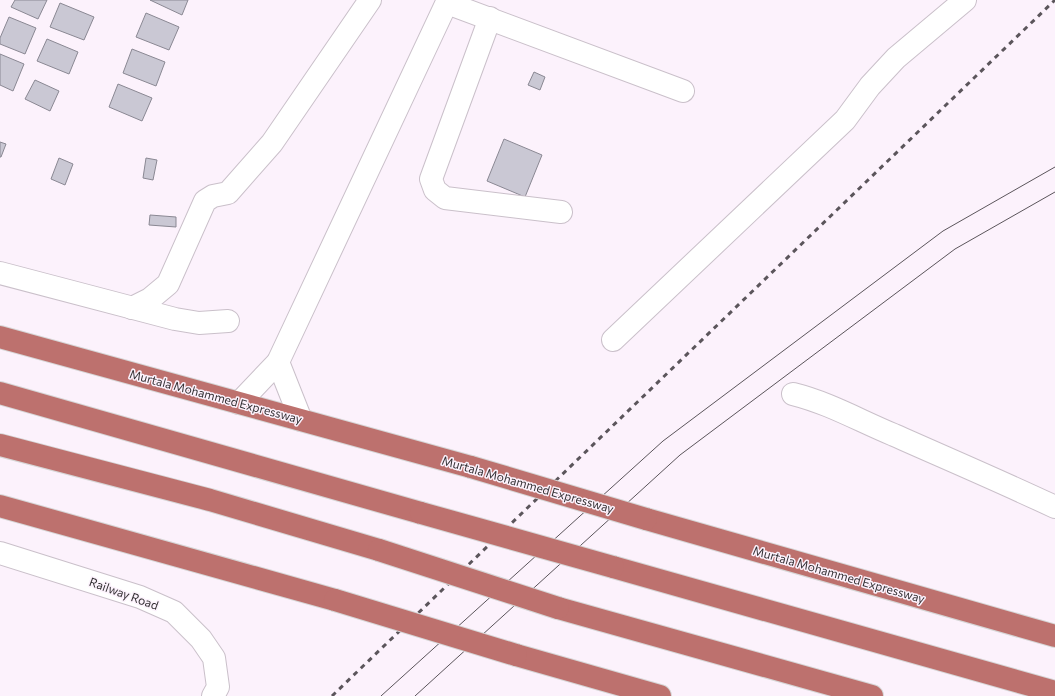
<svg xmlns="http://www.w3.org/2000/svg" width="1055" height="696" font-family="Commissioner,sans-serif">
	<style>
		.building { fill: #cac8d4; stroke: #8a8893 }
		.lines { fill: none; stroke-linecap: round; stroke-linejoin: round }
		.minor-casing { stroke: #cac0ca; stroke-width: 24 }
		.highway-casing { stroke: #d6d6d6; stroke-width: 24 }
		.minor { stroke: #fff; stroke-width: 22 }
		.highway { stroke: #bd716e; stroke-width: 22 }
		.tram { stroke: #5b555b; stroke-width: 1 }
		.rail { stroke: #5b555b; stroke-width: 3; stroke-dasharray: 5 5; stroke-linecap: butt }
		.highway-bridge-casing { stroke: #d6d6d6; stroke-width: 24; stroke-linecap: butt }
		.highway-bridge { stroke: #bd716e; stroke-width: 22 }
		.labels { text-anchor: middle; dominant-baseline: central; stroke-width: 3; stroke-linejoin: round; paint-order: stroke }
		.street-label { font-size: 12px; fill: #343034; stroke: #fcf2fc }
	</style>
	<rect width="100%" height="100%" fill="#fcf2fc"/>
	<g class="building">
		<path d="M15,0H47L38,19L11,7Z"/>
		<path d="M150,0H188L182,15Z"/>
		<path d="M60,3L94,17L84,40L50,27Z"/>
		<path d="M146,13L179,27L169,50L136,37Z"/>
		<path d="M9,17L36,28L25,54L0,44V38Z"/>
		<path d="M47,39L78,52L69,74L37,61Z"/>
		<path d="M132,49L165,62L156,86L123,73Z"/>
		<path d="M0,54L24,64L13,91L0,85Z"/>
		<path d="M534,72L545,77L540,90L528,85Z"/>
		<path d="M35,80L59,91L50,111L25,99Z"/>
		<path d="M118,84L152,98L142,121L109,107Z"/>
		<path d="M504,139L542,155L525,197L487,181Z"/>
		<path d="M0,142L6,144L1,157H0Z"/>
		<path d="M59,158L73,164L65,185L51,179Z"/>
		<path d="M146,158L157,160L153,180L143,178Z"/>
		<path d="M150,215L176,217V227L149,225Z"/>
	</g>
	<g class="lines">
		<defs>
			<g id="minor">
				<path d="M447,3L683,91"/>
				<path d="M490,18L431,179L435,190L445,198L561,212"/>
				<path d="M0,273L175,319L199,323L228,321"/>
				<path d="M132,308L150,299L168,284L205,201L213,196L228,193L272,143L370,0"/>
				<path d="M613,340L845,120L870,86L896,58L965,0"/>
				<path d="M278,362L301,420"/>
				<path d="M793,394C829,403 860,421 894,435C948,459 1002,482 1055,507"/>
				<path d="M239,403L278,362L448,0"/>
				<path d="M0,553L140,597L174,612L201,639L214,658L218,687L213,696"/>
			</g>
			<g id="highway">
				<path d="M0,337L471,467"/>
				<path d="M0,393L421,513"/>
				<path d="M0,445L210,500L379,550"/>
				<path d="M0,506L335,600"/>
				<path d="M646,519L1055,636"/>
				<path d="M613,567L1055,692"/>
				<path d="M558,608L872,696"/>
				<path d="M516,655L660,696"/>
			</g>
		</defs>
		<use href="#minor" class="minor-casing"/>
		<use href="#highway" class="highway-casing"/>
		<use href="#minor" class="minor"/>
		<use href="#highway" class="highway"/>
		<g class="tram">
			<path d="M381,696L663,441L943,231L1055,167"/>
			<path d="M415,696L680,455L955,249L1055,192"/>
		</g>
		<path class="rail" d="M332,696L1055,0"/>
		<defs>
			<g id="highway-bridge">
				<path d="M471,467L646,519"/>
				<path d="M421,513L613,567"/>
				<path d="M379,550L558,608"/>
				<path d="M335,600L516,655"/>
			</g>
		</defs>
		<use href="#highway-bridge" class="highway-bridge-casing"/>
		<use href="#highway-bridge" class="highway-bridge"/>
	</g>
	<g class="labels">
		<g class="street-label">
			<text transform="translate(216 396) rotate(15)">Murtala Mohammed Expressway</text>
			<text transform="translate(528 484) rotate(16)">Murtala Mohammed Expressway</text>
			<text transform="translate(839 574) rotate(16)">Murtala Mohammed Expressway</text>
			<text transform="translate(124 593) rotate(20)">Railway Road</text>
		</g>
	</g>
</svg>
